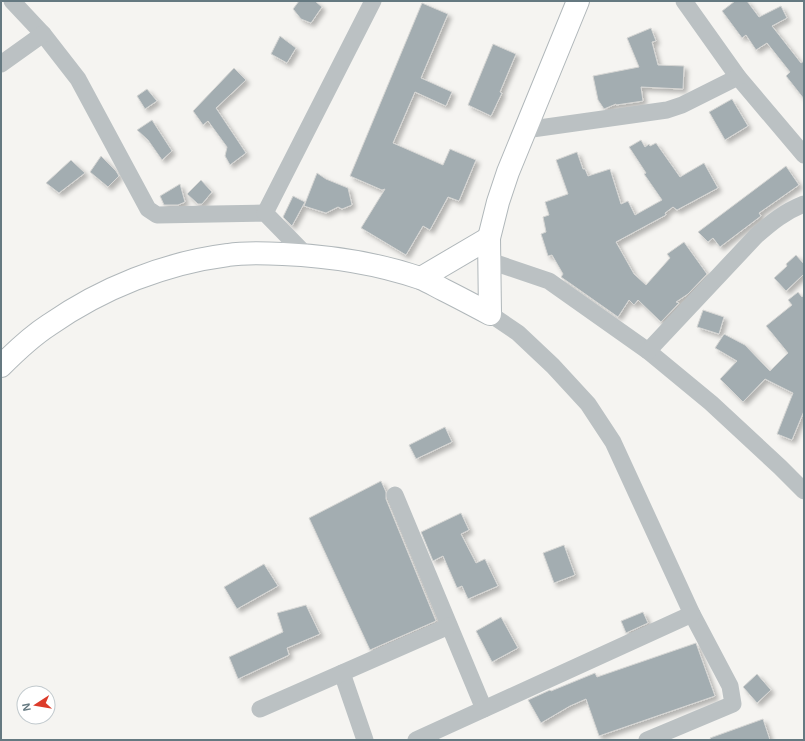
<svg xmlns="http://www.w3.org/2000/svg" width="805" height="741" font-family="Arial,sans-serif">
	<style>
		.building { fill: #a3adb1; stroke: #d6d6d4; filter: url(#shadow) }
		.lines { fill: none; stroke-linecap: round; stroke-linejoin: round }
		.secondary-casing { stroke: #b0b7ba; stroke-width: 24 }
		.street { stroke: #bbc1c3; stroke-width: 17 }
		.secondary { stroke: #fff; stroke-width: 22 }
	</style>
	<defs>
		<filter id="shadow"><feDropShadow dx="3.5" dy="3.5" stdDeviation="2" flood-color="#0004"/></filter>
	</defs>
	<rect width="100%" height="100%" fill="#f5f4f1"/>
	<g class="building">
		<path d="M299,1H315L322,7L311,23L301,19L293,9Z"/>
		<path d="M735,1H747L759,17L781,6L787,18L772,26L801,63L804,61V99L786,76L790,72L767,43L756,50L746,35L742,38L722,11Z"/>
		<path d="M422,3L448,14L421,78L452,92L446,106L415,92L393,143L443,165L450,149L476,160L459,201L448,197L430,230L423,226L406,255L361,228L385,189L382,190L350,176Z"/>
		<path d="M651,28L656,41L652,42L658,65L684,66L683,89L641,87L643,101L616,105V104L604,109L598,100L593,76L639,67L627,38Z"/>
		<path d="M280,36L296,48L287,63L271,54Z"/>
		<path d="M493,44L516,54L500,92L502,93L491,116L468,105Z"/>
		<path d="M234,68L246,80L216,108L246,153L230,165L225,156L227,147L208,121L203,125L193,111Z"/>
		<path d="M147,89L157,101L145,109L137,96Z"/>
		<path d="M732,99L748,126L725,140L709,112Z"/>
		<path d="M152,120L172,151L162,160L148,140L137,130Z"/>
		<path d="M641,140L645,147L649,144L650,146L656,143L680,177L704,163L718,188L677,210L673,207L665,213L666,215L616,242L634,274L646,285L670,258L667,254L684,242L707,274L688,294L676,302L679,303L661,322L638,300L634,305L629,300L618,317L561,277L563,274L552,255L548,256L541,234L546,232L543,217L549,215L545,202L568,194L556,160L577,152L583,169H585L588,176L610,169L621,204L628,201L635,215L662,200L644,174L646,173L629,147Z"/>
		<path d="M101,156L116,171L119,176L108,187L90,172Z"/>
		<path d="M71,160L85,173L59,193L46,183Z"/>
		<path d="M786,166L799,185L759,213L761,216L720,247L713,238L708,242L698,232Z"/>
		<path d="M317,173L326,179L348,188L352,205L342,209L338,207L326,213L304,206Z"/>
		<path d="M201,180L212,192L202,204H198L187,194Z"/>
		<path d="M180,184L185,202L178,205H164L160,196Z"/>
		<path d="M293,196L305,202L292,226L283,217Z"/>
		<path d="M796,255L804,264V274L786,291L774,278L787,266L786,264Z"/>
		<path d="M798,292L802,297L804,295V411L792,440L777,434L793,393L765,379L743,402L720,379L737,361L715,348L724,334L745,345L770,371L788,353L766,326L792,305L788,300Z"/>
		<path d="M703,310L724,317L719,334L697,327Z"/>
		<path d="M445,427L452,442L416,459L409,445Z"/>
		<path d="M381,481L386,492V499L436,621L370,650L309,518Z"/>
		<path d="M461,513L469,530L461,534L476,563L485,559L498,586L468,599L462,586L457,588L443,556L433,561L421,532Z"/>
		<path d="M564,545L575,575L554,583L543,553Z"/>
		<path d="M264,564L278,586L237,609L224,587Z"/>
		<path d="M306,605L320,634L287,648L289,655L238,679L229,657L283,632L277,613Z"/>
		<path d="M643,612L648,623L626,633L621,621Z"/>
		<path d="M501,617L518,648L492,662L476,631Z"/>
		<path d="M696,643L715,696L599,736L586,699L570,706L541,723L528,700L550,690L551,691L595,673L597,677Z"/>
		<path d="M757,674L771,690L757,703L743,687Z"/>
		<path d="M763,719L770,740H711L710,738Z"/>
	</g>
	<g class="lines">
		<defs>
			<g id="secondary">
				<path d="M421,278L489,238"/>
				<path d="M1,366C16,351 32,336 49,325C102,288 165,263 228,255C246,252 265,253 283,254C329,256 376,263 420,278C428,281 436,286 444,290C460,298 475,306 490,314L489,238L498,202L508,172L578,1"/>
			</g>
		</defs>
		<use href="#secondary" class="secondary-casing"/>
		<g class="street">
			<path d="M12,1L43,34L78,79L148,209L157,215L265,213L306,255"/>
			<path d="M684,1L738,77L804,155"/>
			<path d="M1,64L43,34"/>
			<path d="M525,130L667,110L682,105L738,77"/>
			<path d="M265,213L373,1"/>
			<path d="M490,261L549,281L648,351L711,403L780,467L804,491"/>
			<path d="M490,314L518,333L553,366L588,404L613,442L692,614L730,686L733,704L647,740"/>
			<path d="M648,351L756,236C772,222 784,212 804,204"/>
			<path d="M395,495L484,709"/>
			<path d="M342,673L365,740"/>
			<path d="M260,709L449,626"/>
			<path d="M416,740L692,614"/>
		</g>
		<use href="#secondary" class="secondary"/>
	</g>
	<rect width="805" height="741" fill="none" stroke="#657981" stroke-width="4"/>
	<g transform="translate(36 705) rotate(258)"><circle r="19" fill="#ffffff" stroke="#c1c9cd"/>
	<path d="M0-3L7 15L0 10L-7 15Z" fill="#dc3b2a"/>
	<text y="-6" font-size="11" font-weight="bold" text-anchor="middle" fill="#657981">N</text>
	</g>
</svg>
